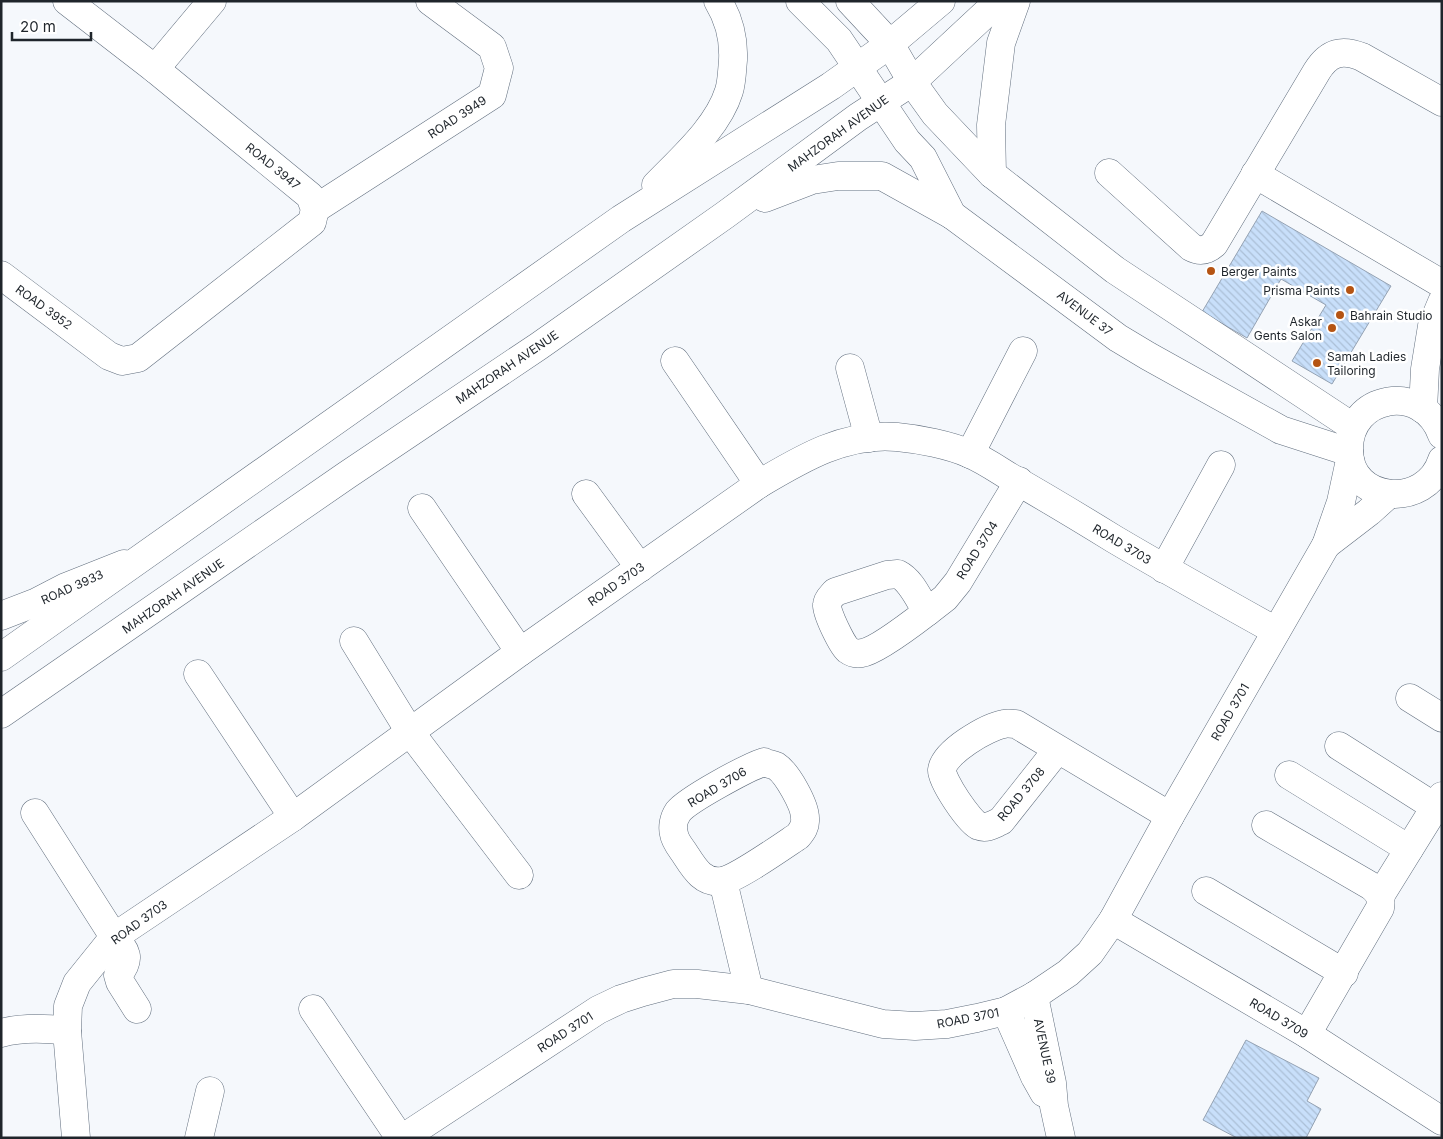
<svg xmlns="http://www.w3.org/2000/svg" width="1443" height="1139" font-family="Inter,sans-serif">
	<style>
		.building { fill: url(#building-back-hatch); stroke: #94a2b3 }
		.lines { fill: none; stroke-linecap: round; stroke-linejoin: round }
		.minor-casing { stroke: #616e7e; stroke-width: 29 }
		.major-casing { stroke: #616e7e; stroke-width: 29 }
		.minor { stroke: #fff; stroke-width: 28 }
		.major { stroke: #fff; stroke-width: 28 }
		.poi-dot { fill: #b55413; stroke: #fff; stroke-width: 2 }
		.labels { text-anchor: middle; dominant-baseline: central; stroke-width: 5; stroke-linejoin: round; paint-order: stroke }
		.street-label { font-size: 12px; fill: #1f252b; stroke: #fff }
		.poi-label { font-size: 12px; fill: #1f252b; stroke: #fff; text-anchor: start }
	</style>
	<defs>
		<pattern id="building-back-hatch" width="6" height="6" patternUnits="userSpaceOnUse" patternTransform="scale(1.25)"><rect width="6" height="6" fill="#c8dffa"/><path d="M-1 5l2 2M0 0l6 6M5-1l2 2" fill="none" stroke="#abbfd6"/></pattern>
	</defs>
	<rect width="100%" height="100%" fill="#f5f8fc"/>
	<g class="building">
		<path d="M1262,211L1391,286L1332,384L1292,361L1326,305L1281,279L1247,338L1202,312Z"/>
		<path d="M1246,1040L1319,1078L1307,1101L1321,1109L1306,1138H1237L1203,1120Z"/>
	</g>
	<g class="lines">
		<defs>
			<g id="minor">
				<path d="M800,1L839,40L907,141L923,158L952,215L1118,338L1148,356L1281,430L1349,452"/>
				<path d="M850,1L890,44L912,82L935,114L992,174L1115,270L1353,427"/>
				<path d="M155,69L212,1"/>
				<path d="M1109,173L1191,247C1200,252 1206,251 1214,244L1317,71C1329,52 1342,49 1362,57L1442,102"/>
				<path d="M1255,174L1442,284"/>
				<path d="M315,209L492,95L499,68L492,47L430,1"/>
				<path d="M1,275L109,356L122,361L138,358L312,222L315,209L310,196L155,69L67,1"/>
				<path d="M675,361L759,484"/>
				<path d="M850,368L869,438"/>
				<path d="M1423,409L1425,369L1432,326L1442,302"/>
				<path d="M1442,435C1423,381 1348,395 1349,450C1349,503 1426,510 1442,460"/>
				<path d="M970,454L1023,351"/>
				<path d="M586,494L640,568"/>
				<path d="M422,508L520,652"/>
				<path d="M1326,545L1369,512L1389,494"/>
				<path d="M1164,569L1221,465"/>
				<path d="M898,574C912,581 919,600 927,612C914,622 876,651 862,653C857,654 852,653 848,650C842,645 826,612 827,605C827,599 832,596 835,592L887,575Z"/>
				<path d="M927,612L945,598L958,582L1019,481"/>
				<path d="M1,616L37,602L66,587L124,564"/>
				<path d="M354,641L410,732L519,875"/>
				<path d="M198,674L293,817"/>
				<path d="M1410,698L1442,718"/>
				<path d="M1339,746L1435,807"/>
				<path d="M1058,749L1001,821C994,824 987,829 979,826C970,823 941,780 942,770C944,752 987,727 1004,724C1008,723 1012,724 1016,724L1170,816"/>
				<path d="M764,762C767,764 772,764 776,766C787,773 805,805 805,818C806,826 802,831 798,836C783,846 736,879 722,881C703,884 694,868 685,854C681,848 675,841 674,834C672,827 674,818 678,812C687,800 748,767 764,762Z"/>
				<path d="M1289,775L1409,849"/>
				<path d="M35,813L114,937C126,951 132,958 118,975L120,982L137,1009"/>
				<path d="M1266,825L1371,886C1379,892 1382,898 1380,908L1307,1034"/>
				<path d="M723,881L749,990"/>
				<path d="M1206,891L1344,973"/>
				<path d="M1380,896L1442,796"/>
				<path d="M1113,920L1307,1034L1442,1121"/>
				<path d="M1034,996L1052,1083L1054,1106L1061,1138"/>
				<path d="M313,1009L400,1138"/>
				<path d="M1006,1011L1035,1077L1044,1093"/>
				<path d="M1,1033C23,1027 45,1028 67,1031"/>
				<path d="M76,1138L67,1031L68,1006L77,983L114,937L293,817L520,652L759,484C801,459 846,432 897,437C919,439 950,445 970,454C984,460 997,469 1010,477C1045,497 1080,518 1114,539C1168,571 1222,601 1276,631"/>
				<path d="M199,1138L210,1091"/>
				<path d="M403,1138L598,1010L621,999L643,992L673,984H697L749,990L883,1024L915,1026L947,1024L977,1018L1006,1011L1034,996L1068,973L1090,953L1113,920L1170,816L1326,545L1341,502L1350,460"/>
			</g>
			<g id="major">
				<path d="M992,174L991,125L1001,43L1016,1"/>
				<path d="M656,185C682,158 718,127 729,91C732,81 732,70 733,60C734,39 729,19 718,1"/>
				<path d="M765,198L812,180L838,176H882L952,215"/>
				<path d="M1,657L621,219L831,86L890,44L941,1"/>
				<path d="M1,714L347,475L539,346L725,215L858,117L912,82L999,1"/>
			</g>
		</defs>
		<use href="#minor" class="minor-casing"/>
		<use href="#major" class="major-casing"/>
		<use href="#minor" class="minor"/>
		<use href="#major" class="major"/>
	</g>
	<g class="poi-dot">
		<circle cx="1211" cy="271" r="5"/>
		<circle cx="1350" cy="290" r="5"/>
		<circle cx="1340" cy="315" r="5"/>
		<circle cx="1332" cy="328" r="5"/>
		<circle cx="1317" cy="363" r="5"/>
	</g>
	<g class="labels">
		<g class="street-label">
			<text transform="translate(457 117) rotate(-33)">ROAD 3949</text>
			<text transform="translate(838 133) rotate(-36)">MAHZORAH AVENUE</text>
			<text transform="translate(273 166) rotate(39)">ROAD 3947</text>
			<text transform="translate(44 307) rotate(36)">ROAD 3952</text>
			<text transform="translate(1085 313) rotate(37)">AVENUE 37</text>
			<text transform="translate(507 367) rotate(-34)">MAHZORAH AVENUE</text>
			<text transform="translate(1122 544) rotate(31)">ROAD 3703</text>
			<text transform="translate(977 550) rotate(-58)">ROAD 3704</text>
			<text transform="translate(616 584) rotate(-35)">ROAD 3703</text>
			<text transform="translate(72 587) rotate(-24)">ROAD 3933</text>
			<text transform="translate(173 596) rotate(-35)">MAHZORAH AVENUE</text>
			<text transform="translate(1230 712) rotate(-60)">ROAD 3701</text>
			<text transform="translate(717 787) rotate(-31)">ROAD 3706</text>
			<text transform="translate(1021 794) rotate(-50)">ROAD 3708</text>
			<text transform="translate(139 922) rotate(-36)">ROAD 3703</text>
			<text transform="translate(968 1018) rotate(-11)">ROAD 3701</text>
			<text transform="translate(1279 1018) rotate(31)">ROAD 3709</text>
			<text transform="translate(565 1032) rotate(-33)">ROAD 3701</text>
			<text transform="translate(1045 1051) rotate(78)">AVENUE 39</text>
		</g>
		<g class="poi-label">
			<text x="1221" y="271">Berger Paints</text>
			<text x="1340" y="290" text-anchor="end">Prisma Paints</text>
			<text x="1350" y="315">Bahrain Studio</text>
			<text x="1322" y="321" text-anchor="end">Askar<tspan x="1322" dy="14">Gents Salon</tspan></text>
			<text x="1327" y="356">Samah Ladies<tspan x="1327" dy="14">Tailoring</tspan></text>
		</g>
	</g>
	<rect width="1443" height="1139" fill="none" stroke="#1f252b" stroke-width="5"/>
	<path d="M12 32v8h79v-8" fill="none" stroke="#1f252b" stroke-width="2.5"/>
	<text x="20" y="32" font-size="15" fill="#1f252b" stroke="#ffffff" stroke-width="4" paint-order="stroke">20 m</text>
</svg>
